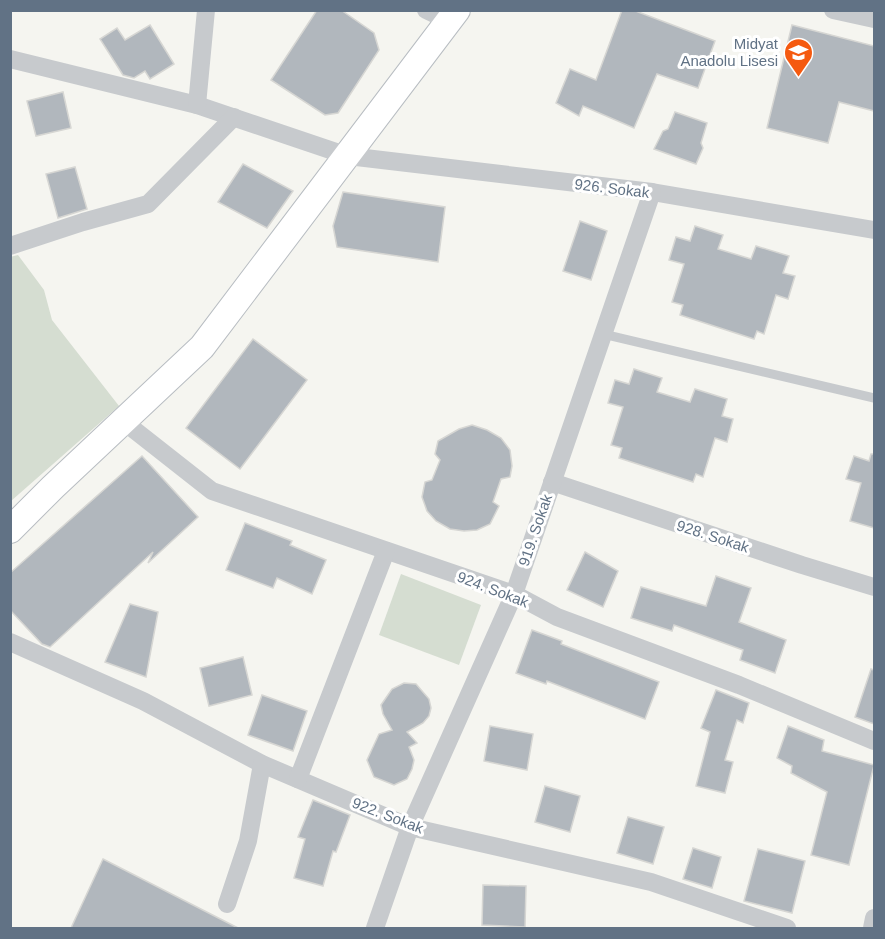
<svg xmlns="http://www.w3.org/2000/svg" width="885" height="939" font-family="Helvetica,sans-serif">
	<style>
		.green { fill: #d5ddd1 }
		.building { fill: #b1b7bd; stroke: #d6d6d3; stroke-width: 1.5 }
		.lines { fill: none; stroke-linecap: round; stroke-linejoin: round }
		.secondary-casing { stroke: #b8bdc2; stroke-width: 28 }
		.lane { stroke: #c7cacd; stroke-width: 9 }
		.street { stroke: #c7cacd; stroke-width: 18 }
		.secondary { stroke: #fff; stroke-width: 26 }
		.labels { text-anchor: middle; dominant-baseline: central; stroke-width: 6; stroke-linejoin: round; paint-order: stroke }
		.poi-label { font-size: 15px; fill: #617285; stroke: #fff; text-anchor: end }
		.street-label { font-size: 15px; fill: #617285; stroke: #fff }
	</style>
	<rect width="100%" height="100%" fill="#f5f5f0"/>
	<g class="green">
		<path d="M18,255L44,290L52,320L119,406L11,501L10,257Z"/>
		<path d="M401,574L481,605L459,665L379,635Z"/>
	</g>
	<g class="building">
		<path d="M317,10H341L374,33L379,50L338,113L325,115L271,80Z"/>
		<path d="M622,10H633L715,41L698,88L657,74L634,128L583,106L579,116L556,103L570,69L596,80Z"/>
		<path d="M150,25L174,64L150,79L145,71L134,78L123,75L100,39L117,28L125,40Z"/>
		<path d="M792,25L874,46V111L839,102L828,143L767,128Z"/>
		<path d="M63,92L71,128L36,136L27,101Z"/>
		<path d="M675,112L707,123L701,143L703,148L696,164L654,149L663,131L668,129Z"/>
		<path d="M243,164L293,191L267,228L218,202Z"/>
		<path d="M75,167L87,209L58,218L46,174Z"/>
		<path d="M343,192L445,207L438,262L337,247L333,226Z"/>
		<path d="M580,221L607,231L591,280L563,271Z"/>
		<path d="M695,226L723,235L718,249L751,259L756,246L789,256L783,273L795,276L788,299L776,295L764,334L757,331L754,339L680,315L683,305L672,302L684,264L669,260L676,237L690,241Z"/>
		<path d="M253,339L307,380L240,469L186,428Z"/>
		<path d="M634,369L662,378L657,392L690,402L695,389L727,399L722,416L733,419L727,442L715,438L703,477L696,474L693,482L619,458L622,448L611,445L623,407L608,403L615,380L629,384Z"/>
		<path d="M472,425L487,430L501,438L510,450L512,466L510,477L501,479L493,502L499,506L490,524L477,530L464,531L450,529L436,521L427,511L422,497L425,482L432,480L440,460L435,454L438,441L459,429Z"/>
		<path d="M871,454H874V528L850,521L861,483L846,479L854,456L869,461Z"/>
		<path d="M142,456L198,517L148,563L153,552L50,647L42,644L10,610V573Z"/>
		<path d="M245,523L292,541L290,545L326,560L312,594L277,578L273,588L226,570Z"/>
		<path d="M585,552L618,571L603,607L567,590Z"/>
		<path d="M716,576L751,588L739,622L786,640L775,673L740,660L743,650L674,625L672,631L631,618L641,587L706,606Z"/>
		<path d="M130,604L158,612L146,677L105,662Z"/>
		<path d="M532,630L562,641L561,644L659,682L645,719L547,681L546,684L516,673Z"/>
		<path d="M243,657L252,695L209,706L200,668Z"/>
		<path d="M871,669L874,670V724L855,717Z"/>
		<path d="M404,683L416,684L429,699L431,708L429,716L423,723L407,732L417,743L409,747L414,760L412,769L407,779L394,785L374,777L367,760L379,734L392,730L383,714L381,705L392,689Z"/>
		<path d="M716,690L749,703L743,723L737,720L725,760L733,762L725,793L696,786L710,732L701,728Z"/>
		<path d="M262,695L307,711L293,751L248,735Z"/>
		<path d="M490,726L533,734L527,770L484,761Z"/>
		<path d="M788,726L824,740L822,751L874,765L849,865L811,855L827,792L791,773L792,766L777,758Z"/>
		<path d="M545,786L580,796L570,832L535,822Z"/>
		<path d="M313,800L350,815L336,852L333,851L323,886L294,878L305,839L298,837Z"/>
		<path d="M628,817L664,827L653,864L617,853Z"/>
		<path d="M693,848L721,857L712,888L683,879Z"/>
		<path d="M758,849L805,861L792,913L744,901Z"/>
		<path d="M103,859L238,928H71Z"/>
		<path d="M483,885L526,886L525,927L482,925Z"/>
	</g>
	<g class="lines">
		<defs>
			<path id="secondary" d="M10,530L53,487L202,347L457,10"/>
		</defs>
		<use href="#secondary" class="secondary-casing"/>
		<path class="lane" d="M603,334L874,398"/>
		<g class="street">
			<path d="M426,10L449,21"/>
			<path d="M833,10L874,19"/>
			<path d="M10,59L197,105L348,156L652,192L874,230"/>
			<path d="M197,105L206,10"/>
			<path d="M10,246L83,222L148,204L234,117"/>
			<path d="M123,421L212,491L514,594L557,617L739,685L874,741"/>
			<path d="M552,482L802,565L874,587"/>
			<path d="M10,642L143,701L262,764L410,827L651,882L787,928"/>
			<path d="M298,779L386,551"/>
			<path d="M227,904L248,841L262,764"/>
			<path d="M375,928L410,827L514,594L652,192"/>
			<path d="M872,928L874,918"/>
		</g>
		<use href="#secondary" class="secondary"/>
	</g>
	<defs>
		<symbol id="school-pin" viewBox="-11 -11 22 30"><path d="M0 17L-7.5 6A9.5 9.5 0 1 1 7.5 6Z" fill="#f55a10" stroke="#fff"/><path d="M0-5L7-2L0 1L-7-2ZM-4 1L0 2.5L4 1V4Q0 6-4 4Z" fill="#fff"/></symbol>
	</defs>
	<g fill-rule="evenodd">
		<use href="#school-pin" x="782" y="36" width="33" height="45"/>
	</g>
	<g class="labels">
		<g class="poi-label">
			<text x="778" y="43">Midyat<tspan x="778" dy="17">Anadolu Lisesi</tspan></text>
		</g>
		<g class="street-label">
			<text transform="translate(612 188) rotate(7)">926. Sokak</text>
			<text transform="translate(535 530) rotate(-71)">919. Sokak</text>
			<text transform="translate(713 536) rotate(18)">928. Sokak</text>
			<text transform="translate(493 589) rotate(21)">924. Sokak</text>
			<text transform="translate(388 815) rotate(21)">922. Sokak</text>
		</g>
	</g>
	<rect width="885" height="939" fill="none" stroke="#617285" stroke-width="24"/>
</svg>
